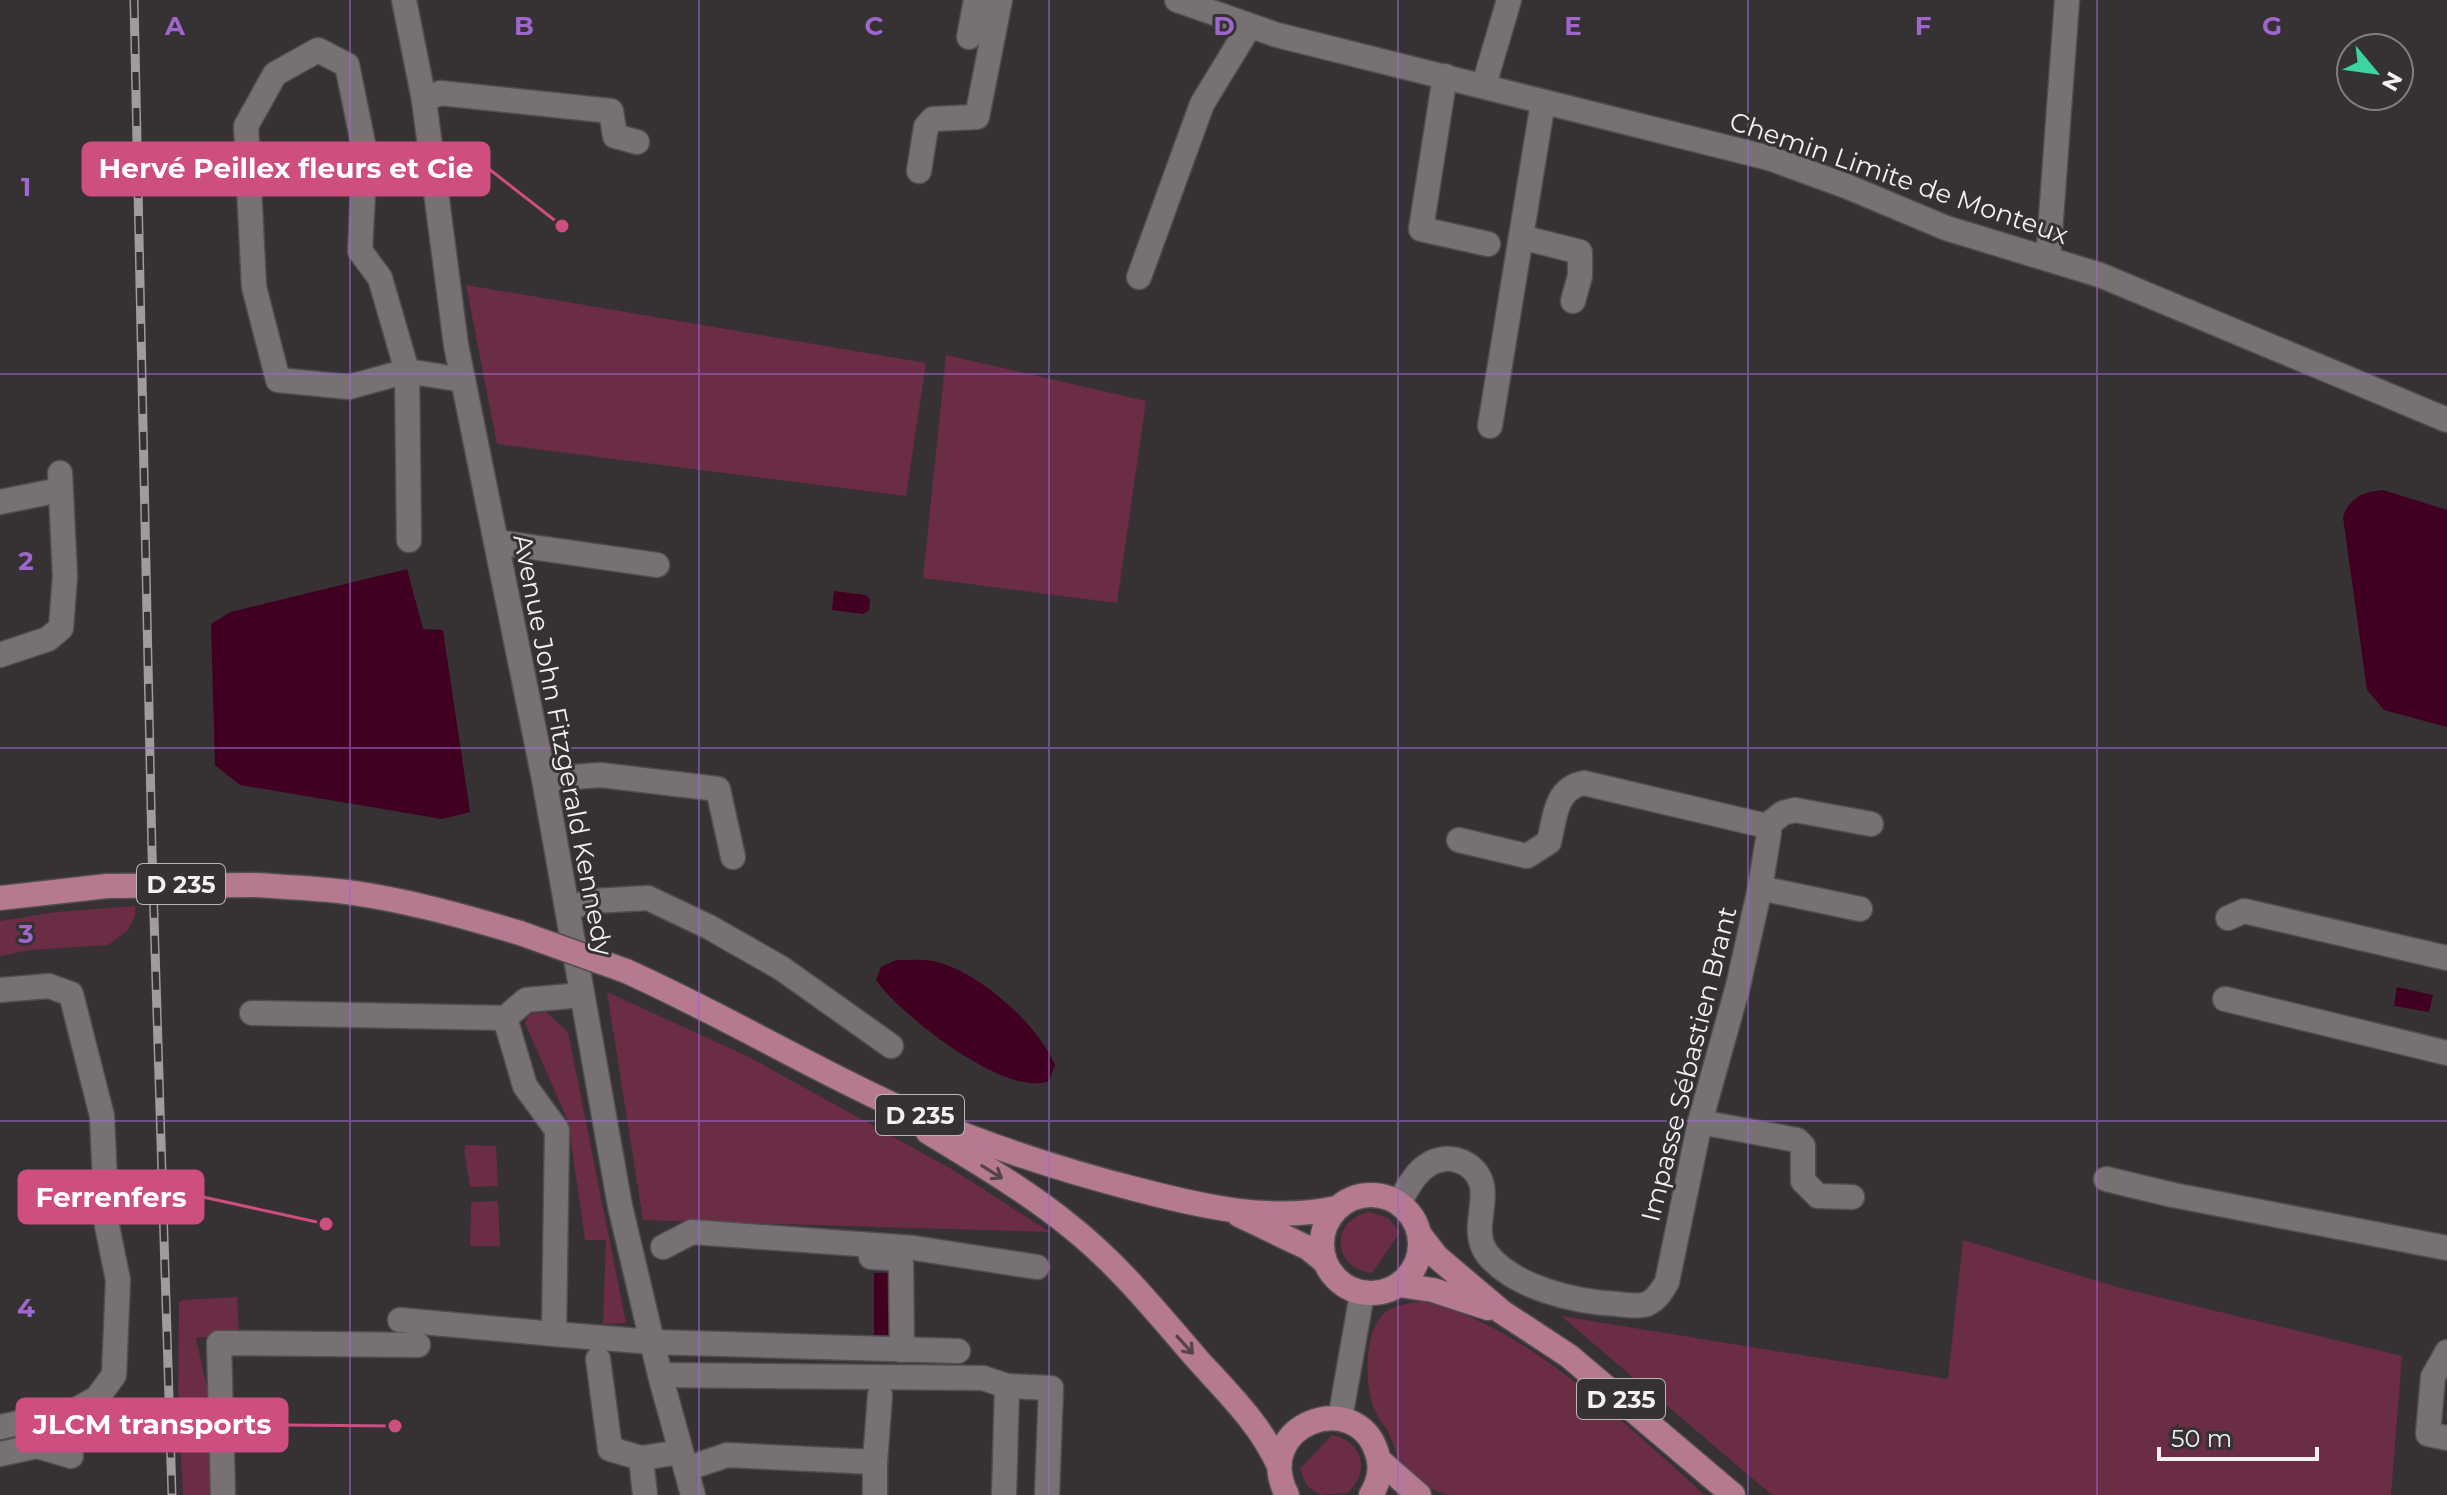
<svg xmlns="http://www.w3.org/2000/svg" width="2447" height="1495" font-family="Montserrat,sans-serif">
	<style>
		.green { fill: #6b2c46 }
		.water { fill: #410021 }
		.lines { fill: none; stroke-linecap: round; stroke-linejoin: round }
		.minor-casing { stroke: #514d4e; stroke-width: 27 }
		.major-casing { stroke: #514d4e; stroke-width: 27 }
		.minor { stroke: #777173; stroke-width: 24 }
		.major { stroke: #b57990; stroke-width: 24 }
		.rail-casing { stroke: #a09c9d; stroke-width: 9 }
		.rail { stroke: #363133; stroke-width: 6; stroke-dasharray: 18; stroke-linecap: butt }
		.major-bridge-casing { stroke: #514d4e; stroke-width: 27; stroke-linecap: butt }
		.major-bridge { stroke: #b57990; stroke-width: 24 }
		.oneway { stroke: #56434a }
		.grid { fill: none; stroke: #9f67ce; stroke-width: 2; stroke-opacity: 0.55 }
		.labels { text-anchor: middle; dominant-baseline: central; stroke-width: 6; stroke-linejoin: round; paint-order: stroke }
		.shield { fill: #363133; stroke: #bbb7b8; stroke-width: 2 }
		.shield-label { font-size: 24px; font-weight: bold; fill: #f4f0f1 }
		.street-label { font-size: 26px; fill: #f4f0f1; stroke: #363133 }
		.grid-label { font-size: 26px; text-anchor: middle; font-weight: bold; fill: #9f67ce; stroke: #363133; stroke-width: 6; stroke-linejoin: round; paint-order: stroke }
		.leader { fill: none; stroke: #ce4e80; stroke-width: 3 }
		.callout-dot { fill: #ce4e80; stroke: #363133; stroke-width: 3 }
		.callout { fill: #ce4e80; stroke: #ce4e80; stroke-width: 3 }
		.callout-label { font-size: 28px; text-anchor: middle; font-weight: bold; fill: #fff }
	</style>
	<rect width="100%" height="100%" fill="#363133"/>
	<g class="green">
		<path d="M466,285L926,363L906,496L497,444Z"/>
		<path d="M946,355L1146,401L1117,603L923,578Z"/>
		<path d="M135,906V916L127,931L108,945L30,950L0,956V921L56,912Z"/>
		<path d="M607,992L749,1057L955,1171L1050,1232L643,1220Z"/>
		<path d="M546,1012L568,1032L626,1323L603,1324L606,1240H585L568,1121L525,1023L530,1014Z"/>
		<path d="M466,1145L496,1146L498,1186L470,1187L464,1151Z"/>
		<path d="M498,1201L500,1246H470L471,1202Z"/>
		<path d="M1370,1212L1388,1218L1400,1232L1372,1273C1331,1268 1330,1219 1370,1212Z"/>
		<path d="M1963,1240L2117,1287L2402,1356L2391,1495H1772L1561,1316L1948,1379Z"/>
		<path d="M237,1297L239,1334L196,1338L213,1415L214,1495H183L178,1406L179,1302L183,1300Z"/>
		<path d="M1419,1301C1523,1320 1627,1427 1705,1495H1447C1429,1488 1412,1482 1401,1465C1396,1456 1394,1445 1390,1436C1386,1426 1378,1419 1374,1409C1365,1385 1362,1325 1389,1310C1397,1305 1410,1304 1419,1301Z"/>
		<path d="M1332,1435C1363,1441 1371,1473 1347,1493L1320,1495L1307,1486L1300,1469Z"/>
	</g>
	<g class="water">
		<path d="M2383,490L2447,510V727L2384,710L2367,690L2343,517C2350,497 2363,492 2383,490Z"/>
		<path d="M407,569L423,629L443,630L470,812L442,819L240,785L215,765L211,624L230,612Z"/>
		<path d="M834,591L866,595L870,600L869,610L863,614L832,610Z"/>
		<path d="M896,960C908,960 922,959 934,961C979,972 1037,1023 1055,1065L1049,1081C1007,1099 899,1014 876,980L881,967Z"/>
		<path d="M2397,987L2433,995L2429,1012L2394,1006Z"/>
		<path d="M874,1273H889L890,1335H874Z"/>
	</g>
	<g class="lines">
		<defs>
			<g id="minor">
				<path d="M404,0L424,100L456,345L544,779L620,1206L660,1375L693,1495"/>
				<path d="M1177,0L1277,35L1769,158L1846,186L1946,228L2100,275L2447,420"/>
				<path d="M969,37L976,0"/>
				<path d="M1445,76L1421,229L1488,244"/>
				<path d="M1484,85L1509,0"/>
				<path d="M424,100L440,93L611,111L615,136L637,142"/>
				<path d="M919,171L926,127L933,119L977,117L1000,0"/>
				<path d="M1521,237L1580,252V276L1573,301"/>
				<path d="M2048,259L2067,0"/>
				<path d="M1139,277L1202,104L1249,27"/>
				<path d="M1490,426L1543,102"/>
				<path d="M0,502L60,490"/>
				<path d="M409,540L407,371L349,387L278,380L254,287L246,126L275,74L318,50L347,65L365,153L360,251L380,278L407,371L463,380"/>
				<path d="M496,542L657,565"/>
				<path d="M0,655L48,639L61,628L65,576L60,473"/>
				<path d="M544,779L601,775L718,789L733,857"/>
				<path d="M1766,826L1783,813L1795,810L1871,824"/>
				<path d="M1760,888L1860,909"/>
				<path d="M567,908L593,901L648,898L709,927L781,968L891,1046"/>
				<path d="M2228,918L2244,911L2447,958"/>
				<path d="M0,990L49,986L71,994L102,1116L107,1226L118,1280L114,1375L97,1398L74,1411L0,1427"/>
				<path d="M2225,999L2447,1053"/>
				<path d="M252,1013L505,1018L526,1000L582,995"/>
				<path d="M505,1018L525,1086L557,1130L554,1334L652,1342L958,1351"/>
				<path d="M1700,1122L1797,1140L1803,1146V1181L1818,1196L1852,1197"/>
				<path d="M2106,1179L2173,1195L2447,1248"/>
				<path d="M1399,1203C1409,1184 1421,1161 1445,1159C1452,1158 1462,1161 1468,1165C1501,1189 1465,1226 1488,1255C1515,1288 1576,1302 1617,1304C1627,1305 1637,1307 1647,1304C1657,1299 1662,1291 1667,1282L1700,1122L1738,986L1760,888L1769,833L1766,826L1758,824L1584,783C1555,788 1555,818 1549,842L1527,856L1459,840"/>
				<path d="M663,1247L692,1232L914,1248L1037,1267"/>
				<path d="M871,1257L890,1258L901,1263L902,1350"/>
				<path d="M400,1320L554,1334"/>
				<path d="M2447,1352L2433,1377L2428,1434L2447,1438"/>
				<path d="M598,1359L610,1449L641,1458"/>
				<path d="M660,1375L983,1378L1007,1386L1051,1388L1047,1495"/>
				<path d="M1340,1419L1362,1294"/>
				<path d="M0,1454L37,1446L71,1456"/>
				<path d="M875,1462L880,1395"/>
				<path d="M686,1469L727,1455L875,1462V1495"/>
				<path d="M223,1495L219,1343L418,1345"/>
				<path d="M645,1495L641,1458L681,1452"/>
				<path d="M1004,1495L1007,1386"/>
			</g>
			<g id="major">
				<path d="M255,885C285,887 316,888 347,892C406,900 463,916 520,933"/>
				<path d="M0,898L107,886"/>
				<path d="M626,971C704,1006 777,1048 854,1086C945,1132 1041,1165 1139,1190C1204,1207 1270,1222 1337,1208"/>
				<path d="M928,1132C977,1162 1027,1191 1071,1227C1119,1265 1158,1314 1198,1360C1228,1393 1261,1425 1279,1466"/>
				<circle cx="1371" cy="1244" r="49"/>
				<path d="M1239,1215L1308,1248L1324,1261"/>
				<path d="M1420,1235L1437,1257L1502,1312L1569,1356L1733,1495"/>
				<path d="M1399,1285L1433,1290L1488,1308"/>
				<path d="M1379,1460L1419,1495"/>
				<path d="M1287,1495C1251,1425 1356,1386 1377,1453C1382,1467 1379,1482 1371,1495"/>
			</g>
		</defs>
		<use href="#minor" class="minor-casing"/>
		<use href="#major" class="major-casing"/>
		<use href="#minor" class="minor"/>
		<use href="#major" class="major"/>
		<defs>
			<path id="rail" d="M134,0L152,852L172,1495"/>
		</defs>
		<use href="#rail" class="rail-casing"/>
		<use href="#rail" class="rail"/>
		<defs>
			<g id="major-bridge">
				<path d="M107,886L255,885"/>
				<path d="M520,933L626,971"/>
			</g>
		</defs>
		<use href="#major-bridge" class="major-bridge-casing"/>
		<use href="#major-bridge" class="major-bridge"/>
	</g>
	<defs><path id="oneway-shaft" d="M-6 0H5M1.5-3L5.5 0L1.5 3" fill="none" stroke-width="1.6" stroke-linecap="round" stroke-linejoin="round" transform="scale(2)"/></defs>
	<g class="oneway">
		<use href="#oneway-shaft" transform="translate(992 1172) rotate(32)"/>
		<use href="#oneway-shaft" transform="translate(1185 1345) rotate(48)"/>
	</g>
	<path class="grid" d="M350,0V1495M699,0V1495M1049,0V1495M1398,0V1495M1748,0V1495M2097,0V1495M0,374H2447M0,748H2447M0,1121H2447"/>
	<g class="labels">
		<g class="shield">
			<rect x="137" y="864" width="88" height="40" rx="6"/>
			<rect x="876" y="1095" width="88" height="40" rx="6"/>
			<rect x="1577" y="1379" width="88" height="40" rx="6"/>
		</g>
		<g class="shield-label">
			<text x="181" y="884">D 235</text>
			<text x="920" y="1115">D 235</text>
			<text x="1621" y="1399">D 235</text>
		</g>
		<g class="street-label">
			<text transform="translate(1899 178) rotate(19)">Chemin Limite de Monteux</text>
			<text transform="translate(563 745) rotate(79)">Avenue John Fitzgerald Kennedy</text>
			<text transform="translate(1689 1064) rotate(-76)">Impasse Sébastien Brant</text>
		</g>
	</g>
	<g class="grid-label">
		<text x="175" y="35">A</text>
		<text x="524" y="35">B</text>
		<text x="874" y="35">C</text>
		<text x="1224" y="35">D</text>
		<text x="1573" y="35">E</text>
		<text x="1923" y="35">F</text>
		<text x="2272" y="35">G</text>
		<text x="26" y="196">1</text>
		<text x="26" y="570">2</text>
		<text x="26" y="943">3</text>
		<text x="26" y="1317">4</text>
	</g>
	<path class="leader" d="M562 226L489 169M326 1224L203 1197M395 1426L287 1425"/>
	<g class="callout-dot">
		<circle cx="562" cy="226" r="8"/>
		<circle cx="326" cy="1224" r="8"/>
		<circle cx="395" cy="1426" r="8"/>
	</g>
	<g class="callout">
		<rect x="83" y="143" width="406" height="52" rx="8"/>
		<rect x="19" y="1171" width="184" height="52" rx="8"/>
		<rect x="17" y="1399" width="270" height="52" rx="8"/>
	</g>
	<g class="callout-label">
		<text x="286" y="178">Hervé Peillex fleurs et Cie</text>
		<text x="111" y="1207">Ferrenfers</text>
		<text x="152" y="1434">JLCM transports</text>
	</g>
	<g transform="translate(2375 72) rotate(119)"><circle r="38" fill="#363133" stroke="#827d7f" stroke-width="2"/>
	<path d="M0-6L14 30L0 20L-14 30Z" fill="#3dd4a3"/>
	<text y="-12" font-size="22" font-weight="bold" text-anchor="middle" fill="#f4f0f1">N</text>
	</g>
	<path d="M2159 1447v12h158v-12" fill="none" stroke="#f4f0f1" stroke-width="4"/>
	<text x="2171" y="1447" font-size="24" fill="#f4f0f1" stroke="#363133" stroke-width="6" paint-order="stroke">50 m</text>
</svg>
